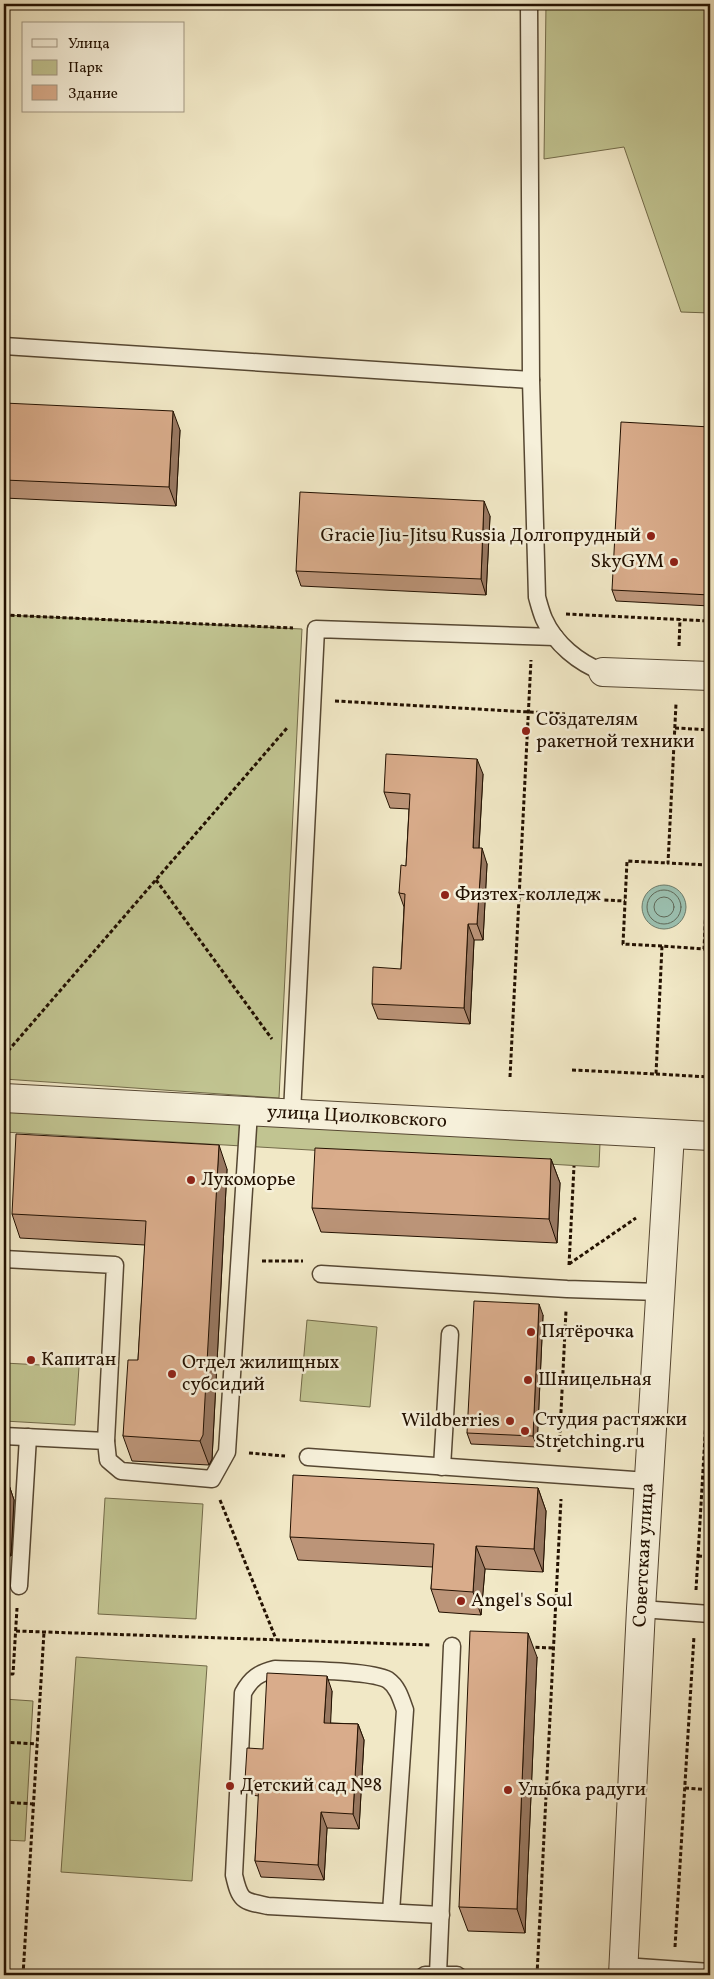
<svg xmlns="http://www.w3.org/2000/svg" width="714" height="1979" font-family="Vollkorn,serif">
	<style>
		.green { fill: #c1c491; stroke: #726a49 }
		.water { fill: #9bc0b0; stroke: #6b7a6a }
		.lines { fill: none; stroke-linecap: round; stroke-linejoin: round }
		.shore { stroke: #5f6858; stroke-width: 1 }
		.service-casing { stroke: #564732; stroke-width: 19 }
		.minor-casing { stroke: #564732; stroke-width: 30 }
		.tertiary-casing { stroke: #564732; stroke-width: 30 }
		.path { stroke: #231101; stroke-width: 3; stroke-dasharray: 4 2.5; stroke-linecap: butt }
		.service { stroke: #f6f0da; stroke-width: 16 }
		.minor { stroke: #f6f0da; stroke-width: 28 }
		.tertiary { stroke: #f6f0da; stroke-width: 28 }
		.wall { fill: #bb9478; stroke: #231101 }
		.shaded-wall { fill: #987861; stroke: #231101 }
		.building { fill: #d9ac8b; stroke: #231101 }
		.poi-dot { fill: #8f2418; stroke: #f6f0da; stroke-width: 2 }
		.labels { text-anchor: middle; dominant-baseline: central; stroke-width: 5; stroke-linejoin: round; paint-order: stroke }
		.poi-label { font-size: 19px; fill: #231101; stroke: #f6f0da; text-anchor: start }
		.street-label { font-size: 19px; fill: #231101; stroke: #f6f0da }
	</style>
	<rect width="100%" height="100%" fill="#f1e8c6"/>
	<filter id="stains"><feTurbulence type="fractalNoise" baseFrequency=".004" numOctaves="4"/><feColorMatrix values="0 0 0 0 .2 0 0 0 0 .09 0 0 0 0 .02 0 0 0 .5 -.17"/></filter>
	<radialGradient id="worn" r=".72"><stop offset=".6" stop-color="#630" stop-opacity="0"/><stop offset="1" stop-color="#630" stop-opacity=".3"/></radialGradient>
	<g class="green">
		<path d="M546,4H710V313L681,312L624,147L544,159Z"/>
		<path d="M4,615L302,629L279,1098L4,1079Z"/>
		<path d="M4,1112L600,1143L599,1167L4,1132Z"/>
		<path d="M307,1320L377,1327L370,1407L300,1401Z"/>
		<path d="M4,1363L79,1367L75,1425L4,1421Z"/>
		<path d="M105,1498L203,1504L196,1619L98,1614Z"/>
		<path d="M76,1657L207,1666L192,1881L61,1872Z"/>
		<path d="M4,1699L33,1701L25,1841L4,1840Z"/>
	</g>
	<circle class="water" cx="664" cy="907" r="22"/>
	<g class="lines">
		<g class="shore">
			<circle cx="664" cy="907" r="17"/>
			<circle cx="664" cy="907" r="10"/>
		</g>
		<defs>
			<g id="service">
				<path d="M529,4L531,380L537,597C539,604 541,612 544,619C555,644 579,663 603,672"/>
				<path d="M4,346L531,380"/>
				<path d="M292,1113L316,629L555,637"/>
				<path d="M4,1259L115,1265L106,1441"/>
				<path d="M321,1274L567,1289L659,1292"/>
				<path d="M4,1436L106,1441L108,1460L121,1471L212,1479L227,1452L249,1112"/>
				<path d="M308,1457L648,1481"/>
				<path d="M442,1467L450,1334"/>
				<path d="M19,1586L28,1437"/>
				<path d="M641,1609L710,1614"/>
				<path d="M391,1912L405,1710C401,1699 398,1687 388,1680C371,1670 298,1670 275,1669C259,1673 251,1678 243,1693L234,1875C240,1901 242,1901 268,1906L441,1915"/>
				<path d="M624,1966L710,1972"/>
				<path d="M438,1974L452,1646"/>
				<path d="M425,1975H457"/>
			</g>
			<path id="minor" d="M603,672L710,676"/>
			<g id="tertiary">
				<path d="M4,1098L710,1136"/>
				<path d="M623,1975L641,1609L670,1134"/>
			</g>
		</defs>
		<use href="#service" class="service-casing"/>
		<use href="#minor" class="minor-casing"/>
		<use href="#tertiary" class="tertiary-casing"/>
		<g class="path">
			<path d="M566,614L710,621"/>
			<path d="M4,615L293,628"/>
			<path d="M679,646L680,619"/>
			<path d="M335,701L565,714"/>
			<path d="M675,728L710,730"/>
			<path d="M156,880L272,1039"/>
			<path d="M520,896L625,901"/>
			<path d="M662,946L623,944L627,861L668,863"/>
			<path d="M8,1051L287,728"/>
			<path d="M572,1070L656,1074L662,946L704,949L708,865L668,863L676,704"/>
			<path d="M656,1074L710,1077"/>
			<path d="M510,1077L531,660"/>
			<path d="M262,1261H303"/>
			<path d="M569,1264L636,1218"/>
			<path d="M569,1265L574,1166"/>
			<path d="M559,1452L566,1311"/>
			<path d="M249,1453L285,1456"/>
			<path d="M220,1500L276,1639"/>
			<path d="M698,1556L710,1557"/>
			<path d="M696,1590L710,1351"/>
			<path d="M16,1631L430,1645"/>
			<path d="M529,1647L554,1648"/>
			<path d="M4,1674H13L17,1608"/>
			<path d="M4,1742L37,1744"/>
			<path d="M685,1788L710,1790"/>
			<path d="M4,1802L33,1804"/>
			<path d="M675,1947L694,1636"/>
			<path d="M23,1975L44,1632"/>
			<path d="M537,1975L561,1499"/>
		</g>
		<use href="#service" class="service"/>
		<use href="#minor" class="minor"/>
		<use href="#tertiary" class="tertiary"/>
	</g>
	<g class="wall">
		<path d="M4,403L180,430L176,506L4,498Z"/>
		<path d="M710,427V606L616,601L612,590Z"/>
		<path d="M490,516L486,595L301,586L296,571Z"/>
		<path d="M483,774L479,848L487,864L483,940H474L470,1024L378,1019L372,1004L401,969L404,907L399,893L406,866L409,809L390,808L384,792Z"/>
		<path d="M551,1159L560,1183L557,1243L321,1232L312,1208Z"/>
		<path d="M227,1169L212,1459L209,1465L132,1461L123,1436L138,1360L145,1245L20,1238L12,1214Z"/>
		<path d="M543,1315L537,1447L471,1444L467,1433Z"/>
		<path d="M4,1476H6L14,1500L11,1556H4Z"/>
		<path d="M538,1488L546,1511L543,1572L485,1569L481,1615L439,1612L431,1589L433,1567L298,1560L290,1537Z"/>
		<path d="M537,1657L525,1933L468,1931L459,1907Z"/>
		<path d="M332,1691L330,1723L358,1724L364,1740L359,1829L327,1828L324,1880L261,1877L255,1861L259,1796L251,1795L245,1780L263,1749Z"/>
	</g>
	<g class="shaded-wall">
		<path d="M173,411L180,430L176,506L169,487Z"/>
		<path d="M484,501L490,516L486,595L481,579Z"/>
		<path d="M477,759L483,774L478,863L473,848Z"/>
		<path d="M482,848L487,864L483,940L477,924Z"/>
		<path d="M468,924L474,940L470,1024L464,1008Z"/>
		<path d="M219,1145L227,1169L212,1459L209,1465L200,1441Z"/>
		<path d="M551,1159L560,1183L557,1243L549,1219Z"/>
		<path d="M539,1304L543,1315L537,1447L533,1436Z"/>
		<path d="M6,1476L14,1500L11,1556L4,1537V1510Z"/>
		<path d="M538,1488L546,1511L543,1572L534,1549Z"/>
		<path d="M476,1546L485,1569L481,1615L473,1592Z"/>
		<path d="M528,1633L537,1657L525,1933L517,1909Z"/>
		<path d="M327,1676L332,1691L330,1738L324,1723Z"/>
		<path d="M358,1724L364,1740L359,1829L353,1814Z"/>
		<path d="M321,1812L327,1828L324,1880L318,1865Z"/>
	</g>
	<g class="building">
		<path d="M4,403L173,411L169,487L4,480Z"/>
		<path d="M621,422L710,427V595L612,590Z"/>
		<path d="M300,492L484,501L481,579L296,571Z"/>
		<path d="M386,754L477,759L473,848H482L477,924H468L464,1008L372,1004L373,967L401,969L405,894L399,893L401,865L406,866L410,794L384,792Z"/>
		<path d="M16,1134L219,1145L203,1435L200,1441L123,1436L128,1360H138L146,1221L12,1214Z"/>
		<path d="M315,1148L551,1159L549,1219L312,1208Z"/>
		<path d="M474,1301L539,1304L533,1436L467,1433Z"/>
		<path d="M293,1475L538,1488L534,1549L476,1546L473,1592L431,1589L434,1544L290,1537Z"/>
		<path d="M4,1476H6L4,1510Z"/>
		<path d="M470,1631L528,1633L517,1909L459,1907Z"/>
		<path d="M267,1673L327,1676L324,1723L358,1724L353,1814L321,1812L318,1865L255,1861L259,1781L245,1780L247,1748L263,1749Z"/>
	</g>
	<g class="poi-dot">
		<circle cx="651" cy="536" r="5"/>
		<circle cx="674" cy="562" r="5"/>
		<circle cx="526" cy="731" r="5"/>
		<circle cx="445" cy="895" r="5"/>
		<circle cx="191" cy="1180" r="5"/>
		<circle cx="531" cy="1332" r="5"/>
		<circle cx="31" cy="1360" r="5"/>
		<circle cx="172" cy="1374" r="5"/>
		<circle cx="528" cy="1380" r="5"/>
		<circle cx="510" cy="1421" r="5"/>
		<circle cx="525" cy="1431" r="5"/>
		<circle cx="461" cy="1601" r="5"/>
		<circle cx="230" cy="1786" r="5"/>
		<circle cx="508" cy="1790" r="5"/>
	</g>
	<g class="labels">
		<g class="poi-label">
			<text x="641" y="536" text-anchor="end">Gracie Jiu-Jitsu Russia Долгопрудный</text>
			<text x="664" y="562" text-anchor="end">SkyGYM</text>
			<text x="536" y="720">Создателям<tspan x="536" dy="22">ракетной техники</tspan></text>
			<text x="455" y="895">Физтех-колледж</text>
			<text x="201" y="1180">Лукоморье</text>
			<text x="541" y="1332">Пятёрочка</text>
			<text x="41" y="1360">Капитан</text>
			<text x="182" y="1363">Отдел жилищных<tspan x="182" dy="22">субсидий</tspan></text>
			<text x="538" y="1380">Шницельная</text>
			<text x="535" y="1420">Студия растяжки<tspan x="535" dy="22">Stretching.ru</tspan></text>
			<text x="500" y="1421" text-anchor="end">Wildberries</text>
			<text x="471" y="1601">Angel's Soul</text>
			<text x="240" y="1786">Детский сад №8</text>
			<text x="518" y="1790">Улыбка радуги</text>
		</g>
		<g class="street-label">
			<text transform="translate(357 1117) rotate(3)">улица Циолковского</text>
			<text transform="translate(644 1555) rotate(-87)">Советская улица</text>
		</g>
	</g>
	<rect width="714" height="1979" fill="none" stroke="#f1e8c6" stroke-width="20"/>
	<rect x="5" y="5" width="704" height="1969" fill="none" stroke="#231101" stroke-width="2.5"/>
	<rect x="10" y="10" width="694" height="1959" fill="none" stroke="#231101"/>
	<rect x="22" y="22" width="162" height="90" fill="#f6f0da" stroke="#a29783"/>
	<rect x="32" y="39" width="25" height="8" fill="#f6f0da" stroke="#a29783"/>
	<text x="68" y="48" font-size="15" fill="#231101">Улица</text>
	<rect x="32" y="60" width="25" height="15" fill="#c1c491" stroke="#a29783"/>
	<text x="68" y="72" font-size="15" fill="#231101">Парк</text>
	<rect x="32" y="85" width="25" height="15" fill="#d9ac8b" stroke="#a29783"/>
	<text x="68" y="98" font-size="15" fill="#231101">Здание</text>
	<rect width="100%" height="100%" filter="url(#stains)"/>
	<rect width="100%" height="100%" fill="url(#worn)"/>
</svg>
